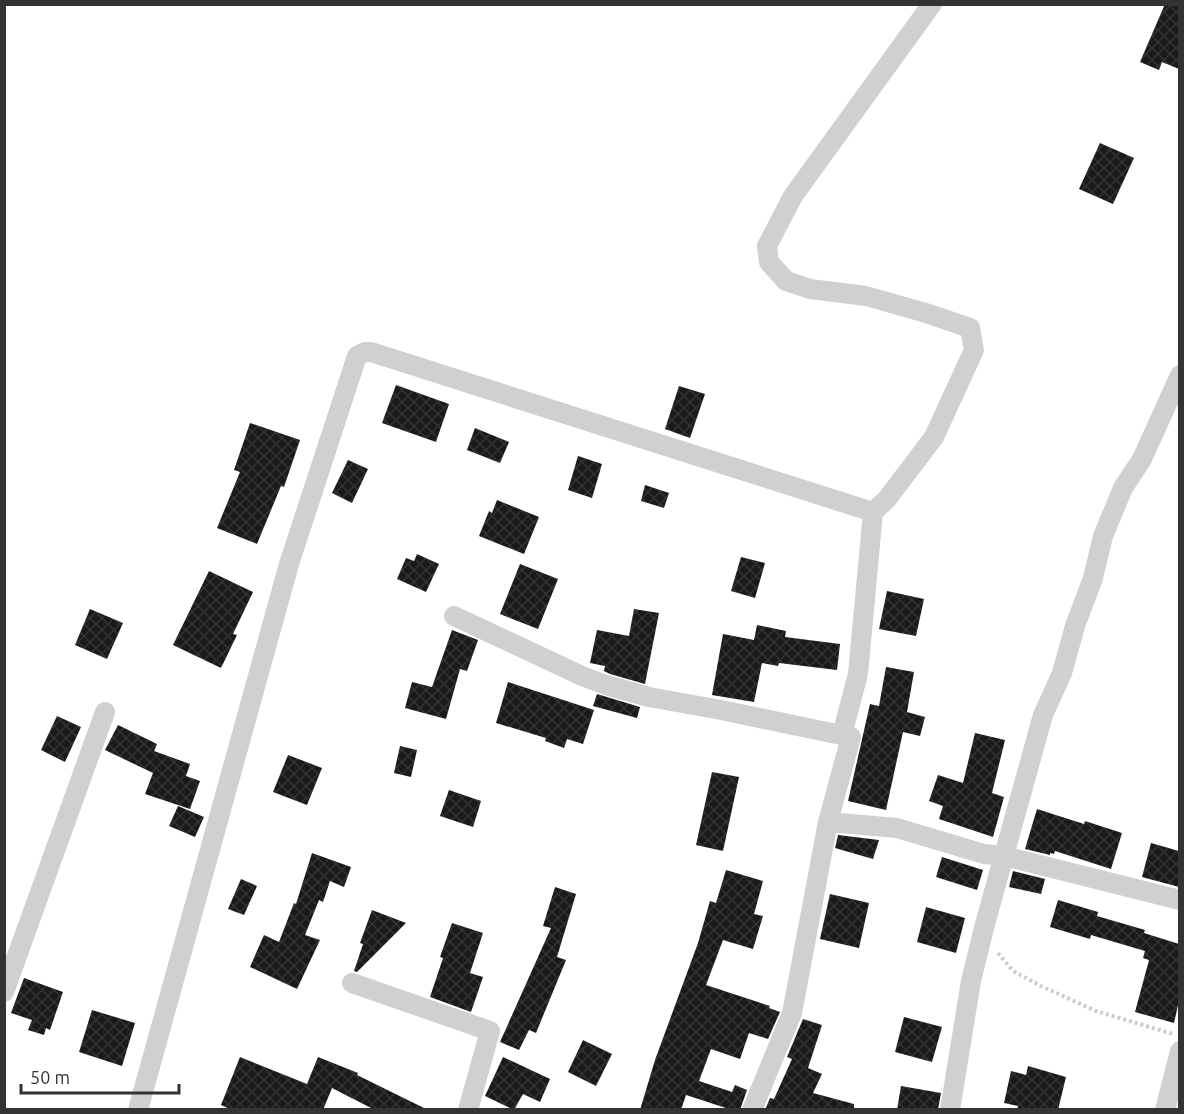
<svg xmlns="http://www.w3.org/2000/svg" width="1184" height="1114" font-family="Ubuntu,sans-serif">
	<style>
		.building { fill: url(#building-cross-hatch) }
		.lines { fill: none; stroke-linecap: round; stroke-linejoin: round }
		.path { stroke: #cdcdcd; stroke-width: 4; stroke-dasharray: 3 3; stroke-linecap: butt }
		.street { stroke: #d0d0d0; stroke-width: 20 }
	</style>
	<defs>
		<pattern id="building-cross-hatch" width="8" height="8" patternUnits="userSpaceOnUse" patternTransform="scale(1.5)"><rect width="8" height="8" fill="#1a1a1a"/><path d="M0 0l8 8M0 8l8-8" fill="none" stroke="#333"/></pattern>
	</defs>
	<rect width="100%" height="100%" fill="#fff"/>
	<g class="building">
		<path d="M1165,4H1179V69L1162,62L1159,70L1140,62Z"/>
		<path d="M1100,143L1134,158L1113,204L1079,189Z"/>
		<path d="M396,385L449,404L436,442L382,423Z"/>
		<path d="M679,386L705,394L690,438L665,429Z"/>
		<path d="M250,423L300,440L284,487L281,486L257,544L217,528L240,472L234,470Z"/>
		<path d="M475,428L509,442L500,463L467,450Z"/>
		<path d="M578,456L602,464L592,498L568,490Z"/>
		<path d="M348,460L368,469L352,503L332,493Z"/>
		<path d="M645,485L669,493L664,508L641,501Z"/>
		<path d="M497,500L539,517L524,554L479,536L489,511L492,513Z"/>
		<path d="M417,554L439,564L426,592L397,579L406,558L414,561Z"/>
		<path d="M741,557L765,563L755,598L731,591Z"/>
		<path d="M520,564L558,579L538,629L500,614Z"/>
		<path d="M209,571L253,592L233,634L237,635L221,668L173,645Z"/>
		<path d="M887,591L924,599L916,636L879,629Z"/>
		<path d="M90,609L123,623L107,659L75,645Z"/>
		<path d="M634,609L659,613L645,684L610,674L604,671L605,666L590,663L597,630L629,636Z"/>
		<path d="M757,625L786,631L785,637L840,644L837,670L779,663L778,666L762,663L754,702L712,695L723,634L754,640Z"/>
		<path d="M452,630L478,640L467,671L460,669L446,719L405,708L412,682L432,687Z"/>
		<path d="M886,667L914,672L907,712L925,717L920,736L903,732L886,810L848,801L870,704L879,706Z"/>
		<path d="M508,682L594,710L583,744L567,739L564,748L545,741L546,738L496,723Z"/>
		<path d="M597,694L640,707L637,718L593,706Z"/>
		<path d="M57,716L81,727L65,762L41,750Z"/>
		<path d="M118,725L157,744L154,751L190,764L186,776L200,781L190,809L145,794L153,773L105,750Z"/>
		<path d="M975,733L1005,740L992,793L1004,797L993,837L939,819L943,806L929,801L938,775L963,783Z"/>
		<path d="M400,746L417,750L411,777L394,773Z"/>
		<path d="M288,755L322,768L307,805L273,792Z"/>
		<path d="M712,772L739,777L723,851L696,845Z"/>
		<path d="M449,790L481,801L473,827L440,816Z"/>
		<path d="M178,806L204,817L195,837L169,826Z"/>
		<path d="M1037,809L1084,824L1085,821L1122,833L1111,869L1055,851L1054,854L1050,853V855L1025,849Z"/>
		<path d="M838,835L879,840L873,859L835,848Z"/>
		<path d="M1151,843L1179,851V887L1142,877Z"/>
		<path d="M312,853L351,867L344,887L330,881L323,902L319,900L305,935L320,940L297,989L250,967L264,935L279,942L294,903L296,904Z"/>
		<path d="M942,857L983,870L977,890L936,877Z"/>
		<path d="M726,870L763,881L754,914L763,916L753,949L723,940L706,985L770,1006L769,1008L780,1012L768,1039L749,1033L740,1059L711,1049L699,1081L732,1092L735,1085L747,1090L740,1110H732L686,1095L681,1110H640L655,1060L698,943L710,901L716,903Z"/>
		<path d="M1013,871L1045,879L1041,894L1009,887Z"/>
		<path d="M241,879L257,886L244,915L228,909Z"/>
		<path d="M555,887L576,894L557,957L566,960L536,1033L529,1030L519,1050L500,1042L551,928L543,926Z"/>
		<path d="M830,894L869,903L859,948L820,939Z"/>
		<path d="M1058,900L1098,912L1097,916L1145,930L1144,933L1179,944V1001L1174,1023L1135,1012L1149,960L1143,958L1145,951L1091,935L1090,939L1050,927Z"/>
		<path d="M926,907L965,918L956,953L917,942Z"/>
		<path d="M372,910L406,923L357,972L354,971L363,944L360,943Z"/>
		<path d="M452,923L483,933L470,973L483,977L471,1012L430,997L443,958L440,957Z"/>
		<path d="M24,978L63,992L50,1030L46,1028L44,1035L28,1030L32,1020L11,1013Z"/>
		<path d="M92,1010L135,1023L122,1066L79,1052Z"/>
		<path d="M904,1017L942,1027L932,1062L895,1052Z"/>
		<path d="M803,1019L822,1025L808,1068L822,1074L813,1093L854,1104V1110H765L770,1098L774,1099L792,1059L787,1057Z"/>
		<path d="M583,1040L612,1054L596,1086L568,1072Z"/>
		<path d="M240,1057L307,1084L318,1057L358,1073L357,1075L428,1110H375L332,1088L323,1110H232L221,1105Z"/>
		<path d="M503,1057L550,1079L540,1102L523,1094L514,1110L485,1096Z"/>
		<path d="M1028,1066L1066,1077L1058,1110H1017L1018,1106L1004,1103L1011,1071L1026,1075Z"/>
		<path d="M901,1086L941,1093L938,1110H897Z"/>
	</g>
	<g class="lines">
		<path class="path" d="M998,953L1013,971L1041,986L1096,1011L1173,1034"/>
		<g class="street">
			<path d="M454,616L582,676L606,685L649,697L721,710L851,737L828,822L792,1013L752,1110"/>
			<path d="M842,735L858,674L873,512L887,499L934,437L974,350L970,328L926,313L866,296L810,289L786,281L769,262L767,246L793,196L932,4"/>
			<path d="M828,822L897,828L984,854L1004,856L1180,900"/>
			<path d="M352,983L490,1031L468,1110"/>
			<path d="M4,992L105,712"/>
			<path d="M138,1110L289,564L357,356L365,352H371L873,512"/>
			<path d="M950,1110L971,981L985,924L1043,715L1062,673L1075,626L1093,578L1103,536L1123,488L1142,459L1180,375"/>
			<path d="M1165,1110L1180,1051"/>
		</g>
	</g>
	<rect width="1184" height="1114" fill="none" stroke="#333333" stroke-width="12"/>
	<path d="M21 1084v9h158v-9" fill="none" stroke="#333333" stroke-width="3"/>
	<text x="30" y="1084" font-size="18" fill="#333333" stroke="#ffffff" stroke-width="4.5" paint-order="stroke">50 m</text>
</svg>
